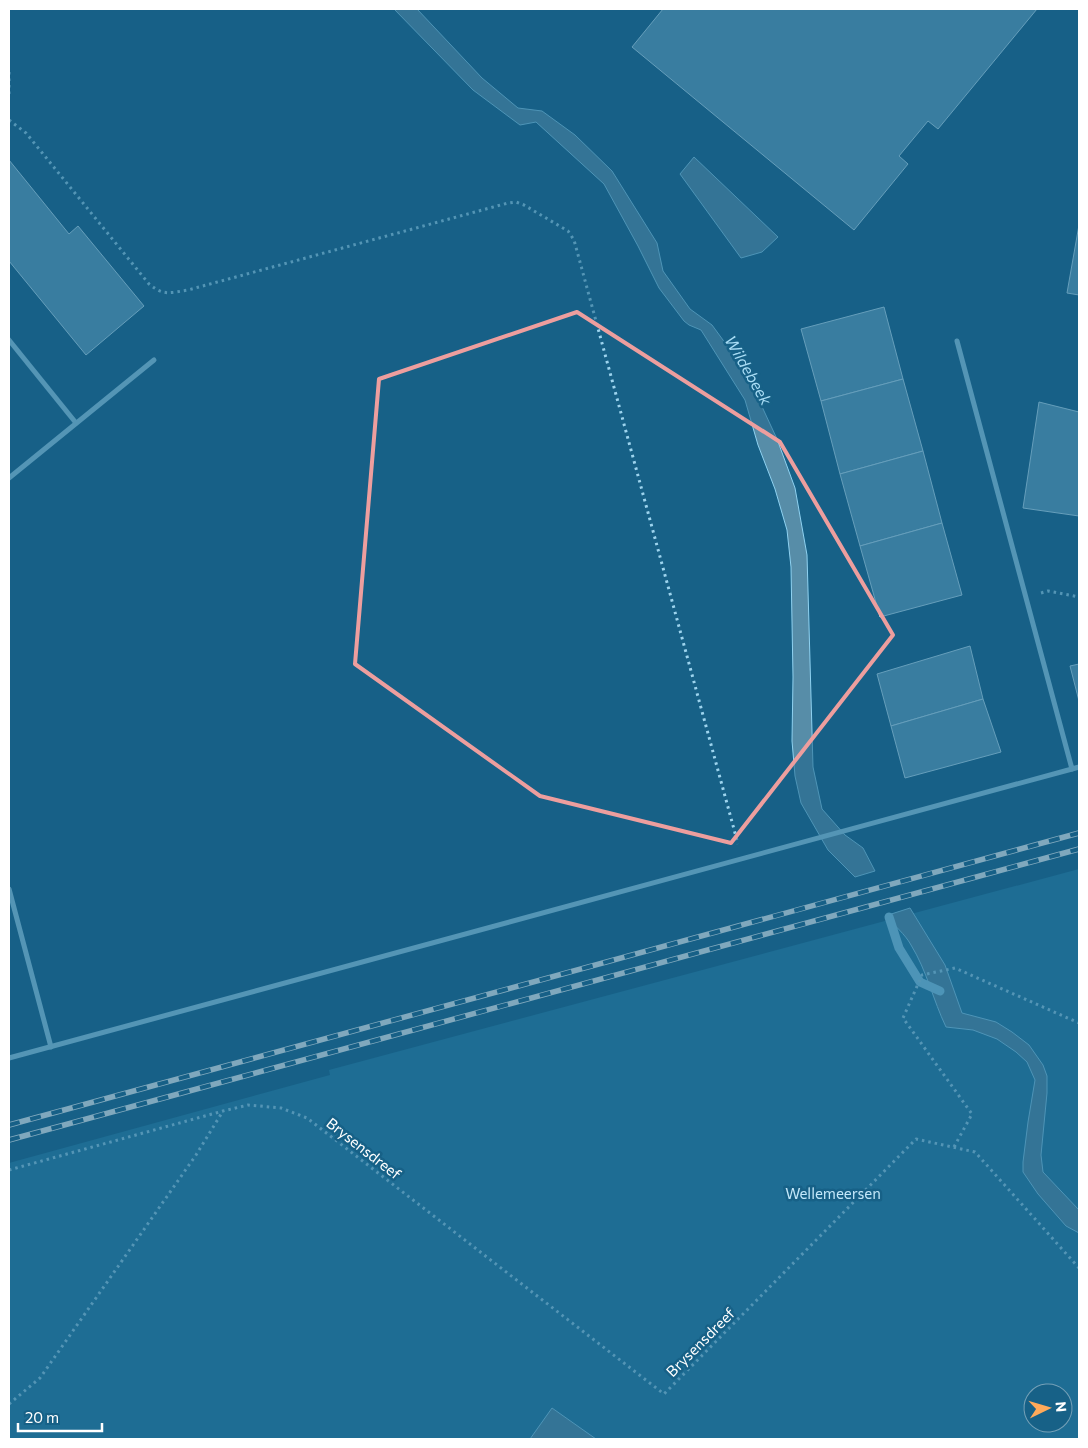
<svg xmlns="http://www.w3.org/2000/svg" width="1088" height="1448" font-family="Commissioner,sans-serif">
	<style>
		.green { fill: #267ca5; fill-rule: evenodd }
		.water { fill: #578da8; stroke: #8fd2f1 }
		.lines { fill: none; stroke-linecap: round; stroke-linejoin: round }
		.stream { stroke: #8fd2f1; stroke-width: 9 }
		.building { fill: #62a0bf; stroke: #c3e8fa }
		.path { stroke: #9dd4ee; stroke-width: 3; stroke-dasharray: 2.5 4; stroke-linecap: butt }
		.minor { stroke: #9dd4ee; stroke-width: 5 }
		.rail-casing { stroke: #fff; stroke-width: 5.5 }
		.rail { stroke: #176187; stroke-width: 4; stroke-dasharray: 11; stroke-linecap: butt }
		.marked { fill: none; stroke: #ed9e9e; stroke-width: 4; stroke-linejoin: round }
		.labels { text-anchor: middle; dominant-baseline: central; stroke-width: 5; stroke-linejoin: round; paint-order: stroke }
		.street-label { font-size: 15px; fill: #fff; stroke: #176187 }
		.park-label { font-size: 15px; fill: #c3e8fa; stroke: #176187 }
		.water-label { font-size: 16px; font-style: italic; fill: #a9ddf5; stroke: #176187 }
	</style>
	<rect width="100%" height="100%" fill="#176187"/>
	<path class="green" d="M1079,869V1439H9V1163L330,1075L329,1070ZM1033,1393H1063V1423H1033Z"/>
	<g class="water">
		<path d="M394,9H417L482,78L518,108L542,111L575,135L612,171L657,243L663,271L690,309L712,325L745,370L777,439L795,488L807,555L813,767L822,809L845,835L863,848L875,871L855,877L828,850L801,803L795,776L792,741L793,677L791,567L787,530L775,489L758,445L745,400L701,330L689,325L684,321L659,288L638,246L604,184L536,122L520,125L473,90Z"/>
		<path d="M694,157L778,237L762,252L741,258L680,174Z"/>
		<path d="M910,908L945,965L962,1013L996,1022L1012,1032L1029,1045L1043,1065L1047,1076V1093L1041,1155L1043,1172L1079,1210V1233L1066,1226L1038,1194L1023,1172V1162L1028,1122L1035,1080L1027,1062L1016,1052L997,1039L973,1030L946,1027C933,1000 927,971 911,945C905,934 894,925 885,916Z"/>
		<path d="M552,1408L596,1439H530Z"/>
	</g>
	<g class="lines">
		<path class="stream" d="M889,917L899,948L920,982L940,991"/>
	</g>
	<g class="building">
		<path d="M663,9H1037L938,129L928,121L899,156L908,164L854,230L632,47Z"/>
		<path d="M9,160L69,234L78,226L144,306L86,355L9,261Z"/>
		<path d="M1079,225V295L1067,293Z"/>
		<path d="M884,307L903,379L821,401L801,329Z"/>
		<path d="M903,379L923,451L840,474L821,401Z"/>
		<path d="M1039,402L1079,412V516L1023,508Z"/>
		<path d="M923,451L942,523L860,546L840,474Z"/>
		<path d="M942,523L962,595L880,617L860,546Z"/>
		<path d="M970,646L983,699L891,726L877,674Z"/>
		<path d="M1079,664V701L1070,666Z"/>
		<path d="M983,699L1001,752L905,778L891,726Z"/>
	</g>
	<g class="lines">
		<g class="path">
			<path d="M9,72V98"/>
			<path d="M9,120L26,133L149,284C164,296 169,293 188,290L508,203L516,202L524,205L568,231L574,240L738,844"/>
			<path d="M1041,593L1048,591L1079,597"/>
			<path d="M954,1147L972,1114L903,1018L922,975L955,968L1079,1023"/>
			<path d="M9,1170L223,1111L248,1105L281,1108L307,1118L664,1394L916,1139L975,1152L1079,1268"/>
			<path d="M9,1404L40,1378L196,1155L223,1111"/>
		</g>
		<g class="minor">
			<path d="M9,340L76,423"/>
			<path d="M957,341L1072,769L1079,767"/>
			<path d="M9,478L154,360"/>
			<path d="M9,889L51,1047"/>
			<path d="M9,1058L1072,769"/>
		</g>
		<defs>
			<g id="rail">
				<path d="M9,1125L1079,833"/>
				<path d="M9,1140L1079,849"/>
			</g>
		</defs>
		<use href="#rail" class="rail-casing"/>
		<use href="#rail" class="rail"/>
	</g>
	<path d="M0 0H1088V1448H0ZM577,312L780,442L893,635L731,843L540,796L355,664L379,379Z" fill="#176187" fill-opacity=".55" fill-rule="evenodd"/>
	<path class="marked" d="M577,312L780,442L893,635L731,843L540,796L355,664L379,379Z"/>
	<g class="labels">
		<g class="street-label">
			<text transform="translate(364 1148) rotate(38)">Brysensdreef</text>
			<text transform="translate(700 1342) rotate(-45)">Brysensdreef</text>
		</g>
		<g class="park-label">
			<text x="833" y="1193">Wellemeersen</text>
		</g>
		<g class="water-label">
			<text transform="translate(749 370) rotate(60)">Wildebeek</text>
		</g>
	</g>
	<rect width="1088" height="1448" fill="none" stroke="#ffffff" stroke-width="20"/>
	<g transform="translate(1048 1408) rotate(85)"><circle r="24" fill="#176187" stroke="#74a0b7"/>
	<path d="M0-4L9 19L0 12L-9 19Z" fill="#ffaa5a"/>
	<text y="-8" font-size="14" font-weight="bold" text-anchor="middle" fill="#ffffff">N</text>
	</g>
	<path d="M18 1423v8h84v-8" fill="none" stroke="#ffffff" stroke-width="2.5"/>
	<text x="25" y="1423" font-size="15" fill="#ffffff" stroke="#176187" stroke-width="4" paint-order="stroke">20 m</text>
</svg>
